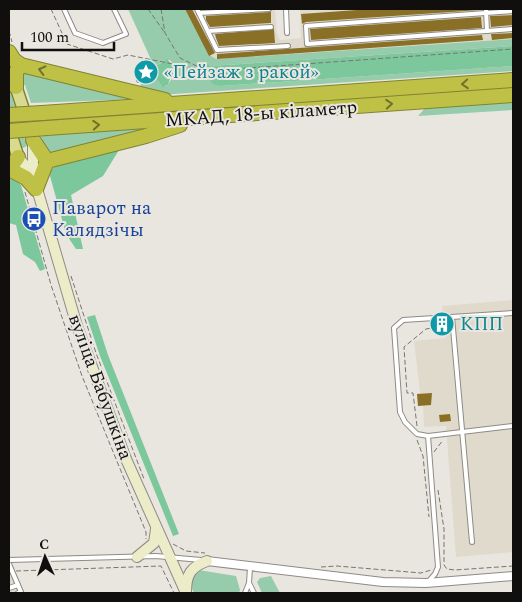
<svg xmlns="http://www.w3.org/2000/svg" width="522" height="602" font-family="Spectral,serif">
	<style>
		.built { fill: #e0dacc }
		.green { fill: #96ccac }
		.forest { fill: #7dc79c }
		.building { fill: #8a7026 }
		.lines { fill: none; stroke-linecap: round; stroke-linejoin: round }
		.lane-casing { stroke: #8e8b85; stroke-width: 6 }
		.street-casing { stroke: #8e8b85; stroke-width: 10 }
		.secondary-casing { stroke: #8e8b85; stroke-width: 12 }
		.primary-casing { stroke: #818332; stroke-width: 14 }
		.highway-casing { stroke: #818332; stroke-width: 16 }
		.path { stroke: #777571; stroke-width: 1; stroke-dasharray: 5 2.5; stroke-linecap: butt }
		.lane { stroke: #fff; stroke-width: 4 }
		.street { stroke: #fff; stroke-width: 8 }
		.secondary { stroke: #ececc8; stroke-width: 10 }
		.primary { stroke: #d8da90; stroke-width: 11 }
		.highway { stroke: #bec146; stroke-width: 14 }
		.highway-bridge-casing { stroke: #818332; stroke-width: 16; stroke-linecap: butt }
		.highway-bridge { stroke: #bec146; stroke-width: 14 }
		.oneway { stroke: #70712c }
		.labels { text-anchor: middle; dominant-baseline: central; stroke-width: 4; stroke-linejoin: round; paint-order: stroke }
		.culture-label { font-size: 19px; fill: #0d838f; stroke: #e9e6df; text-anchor: start }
		.street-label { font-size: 19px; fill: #100f0d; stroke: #e9e6df }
		.transit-label { font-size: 19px; fill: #164399; stroke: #e9e6df; text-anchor: start }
	</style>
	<rect width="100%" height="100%" fill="#e9e6df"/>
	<g class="built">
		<path d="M185,9H275L277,33L280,40L301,38L300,9H513V39L216,59L209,56Z"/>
		<path d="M513,300V552L456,557L446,426L424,427L423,405L418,406L417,394L420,393L414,341L446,338L442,306Z"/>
		<path d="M9,557L22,587L25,593H9Z"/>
	</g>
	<g class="green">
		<path d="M128,9H185L209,55L216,59L513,39V46L210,66L205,63L221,86L513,66V71L159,95L140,88L141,84L153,81L152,69L161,86H167L177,70L170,60L163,61L158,65L153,64Z"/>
		<path d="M19,72L139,99L31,103L25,85H22Z"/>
		<path d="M9,88L27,146L23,148L21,147L9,108Z"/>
		<path d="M513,100V110L418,116L428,105Z"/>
		<path d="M174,124L52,155L44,150L41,136Z"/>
		<path d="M198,570L236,576L240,590L239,593H194L190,584L191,574Z"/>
		<path d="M271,576L280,593H262L257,582L260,578Z"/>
	</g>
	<g class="forest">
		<path d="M513,46V66L221,86L213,84L207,76L203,66L207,63L210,66Z"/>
		<path d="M167,59L177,70V74L170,78L168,85L162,87L153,73L152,66L153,64L158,65Z"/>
		<path d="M119,150L103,176L71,195L83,249H76L66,234L50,176L51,170L59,163Z"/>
		<path d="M9,177L14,179L21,185L45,269L40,271L35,262L23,254L16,225L9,223Z"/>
		<path d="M95,315L108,355L179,534L173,536L100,356L87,317Z"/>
	</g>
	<g class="building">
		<path d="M185,9H192L215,53L209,56Z"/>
		<path d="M371,9H480V10L306,22L302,24L301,14Z"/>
		<path d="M271,12V23L210,27L206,20V16Z"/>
		<path d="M513,15V25L491,27L490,16Z"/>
		<path d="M481,17L482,28L311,40L310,29Z"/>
		<path d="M274,29L275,43L219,46L216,38L215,34Z"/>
		<path d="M513,33V38L492,40L491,34Z"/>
		<path d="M482,35L483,40L217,59V54Z"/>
		<path d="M445,321L446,329H438V322Z"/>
		<path d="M432,393L431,405L418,406L417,394Z"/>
		<path d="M450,414L451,421L440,422L439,415Z"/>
	</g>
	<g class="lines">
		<defs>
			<g id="lane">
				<path d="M64,9L75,33L103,43L126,34L114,9"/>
				<path d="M197,9L217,50L288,46"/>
				<path d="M286,9L287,33"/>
				<path d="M486,9L487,31"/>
				<path d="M513,11L306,26L307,44L513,29"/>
				<path d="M199,13L269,9"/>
				<path d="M208,31L271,27"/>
				<path d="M138,70L139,80L150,79"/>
				<path d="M452,317L472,542"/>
				<path d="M428,436L417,434L405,422L400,412L394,328L403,320L513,313"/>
				<path d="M9,560L156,556L201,560"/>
				<path d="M9,564L21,592L18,593"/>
				<path d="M428,582L435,574L438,567L428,436L513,426"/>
				<path d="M249,583L254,593"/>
				<path d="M9,588L18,585"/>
				<path d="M245,593L249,583L250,568"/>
			</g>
			<path id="street" d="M207,561L383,582L426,583L513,576"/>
			<g id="secondary">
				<path d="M33,142V175L77,326L126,459L186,593"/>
				<path d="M18,157L33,175"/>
				<path d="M137,557L154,543L156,529"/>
				<path d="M186,592C186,574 191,567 207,561"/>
			</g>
			<g id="primary">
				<path d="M9,78L16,87L32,136"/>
				<path d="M9,128L18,157"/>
			</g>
			<g id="highway">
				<path d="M9,52L14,60L21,65L165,100"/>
				<path d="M16,87V72L21,65"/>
				<path d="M42,113L513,80"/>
				<path d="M47,128L513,95"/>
				<path d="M33,140L47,161"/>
				<path d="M9,167L13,164L18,157"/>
				<path d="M9,169L26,178L36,189"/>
				<path d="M36,189L47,161L146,136L180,125"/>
			</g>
		</defs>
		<use href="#lane" class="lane-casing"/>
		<use href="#street" class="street-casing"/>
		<use href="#secondary" class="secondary-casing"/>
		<use href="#primary" class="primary-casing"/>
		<use href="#highway" class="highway-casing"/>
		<g class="path">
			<path d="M51,9L67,44L113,59L128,55L203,70"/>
			<path d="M148,9L165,33"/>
			<path d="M161,9L165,33L180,58L207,71L513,49"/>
			<path d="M9,31L12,42"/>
			<path d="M25,192L51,285L82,376L146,532V539"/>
			<path d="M71,276L96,353L144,479"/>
			<path d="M417,426L413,393H407L404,347L426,329L438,327"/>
			<path d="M417,440L423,456L429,517"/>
			<path d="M434,452L443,440"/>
			<path d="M438,490L444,529V565L447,569L455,570L513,566"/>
			<path d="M173,544L186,551L205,553"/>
			<path d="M321,567L337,566L421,573L431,570"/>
			<path d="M16,571L161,566L174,593"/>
		</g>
		<use href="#lane" class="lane"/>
		<use href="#street" class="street"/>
		<use href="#secondary" class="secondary"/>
		<use href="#primary" class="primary"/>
		<use href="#highway" class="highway"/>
		<defs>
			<g id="highway-bridge">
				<path d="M9,115L42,113"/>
				<path d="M9,131L47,128"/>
			</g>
		</defs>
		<use href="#highway-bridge" class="highway-bridge-casing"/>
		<use href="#highway-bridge" class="highway-bridge"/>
	</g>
	<defs><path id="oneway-chevron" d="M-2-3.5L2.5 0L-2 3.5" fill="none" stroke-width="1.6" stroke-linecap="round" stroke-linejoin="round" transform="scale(1.25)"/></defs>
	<g class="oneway">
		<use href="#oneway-chevron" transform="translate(42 70) rotate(-166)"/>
		<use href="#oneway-chevron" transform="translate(465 84) rotate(176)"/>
		<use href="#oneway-chevron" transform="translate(389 104) rotate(-4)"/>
		<use href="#oneway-chevron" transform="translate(96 125) rotate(-4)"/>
	</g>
	<defs>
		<symbol id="sight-disc" viewBox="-11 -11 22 22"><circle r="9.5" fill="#0f9aa8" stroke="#e9e6df"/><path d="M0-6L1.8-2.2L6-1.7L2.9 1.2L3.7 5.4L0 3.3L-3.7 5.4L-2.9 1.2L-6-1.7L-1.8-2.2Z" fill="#fff"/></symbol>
		<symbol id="bus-disc" viewBox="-11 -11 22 22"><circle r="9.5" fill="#1a4fb4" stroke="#e9e6df"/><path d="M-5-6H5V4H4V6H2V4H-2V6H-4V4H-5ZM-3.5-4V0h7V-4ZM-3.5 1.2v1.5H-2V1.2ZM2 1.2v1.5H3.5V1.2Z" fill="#fff"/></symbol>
		<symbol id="building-disc" viewBox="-11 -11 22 22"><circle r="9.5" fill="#0f9aa8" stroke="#e9e6df"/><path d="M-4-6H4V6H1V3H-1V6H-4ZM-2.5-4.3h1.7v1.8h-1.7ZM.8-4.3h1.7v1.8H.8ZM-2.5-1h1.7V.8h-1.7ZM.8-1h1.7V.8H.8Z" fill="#fff"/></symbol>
	</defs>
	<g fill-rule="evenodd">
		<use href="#sight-disc" x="132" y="58" width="28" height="28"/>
		<use href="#bus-disc" x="20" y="205" width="28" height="28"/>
		<use href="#building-disc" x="428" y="310" width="28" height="28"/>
	</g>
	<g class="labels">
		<g class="culture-label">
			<text x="164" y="72">«Пейзаж з ракой»</text>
			<text x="460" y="324">КПП</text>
		</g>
		<g class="street-label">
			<text transform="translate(261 114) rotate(-4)">МКАД, 18-ы кіламетр</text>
			<text transform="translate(100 387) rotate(70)">вуліца Бабушкіна</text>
		</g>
		<g class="transit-label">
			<text x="52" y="208">Паварот на<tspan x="52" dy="22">Калядзічы</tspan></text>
		</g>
	</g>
	<rect width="522" height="602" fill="none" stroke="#100f0d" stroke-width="20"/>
	<g transform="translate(45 557) rotate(357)" stroke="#e9e6df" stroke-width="4" paint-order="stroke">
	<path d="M0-4L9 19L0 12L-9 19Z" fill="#100f0d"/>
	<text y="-8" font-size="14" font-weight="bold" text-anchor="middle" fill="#100f0d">С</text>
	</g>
	<path d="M22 42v8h92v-8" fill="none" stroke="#100f0d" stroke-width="2.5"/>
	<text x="30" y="42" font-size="15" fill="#100f0d" stroke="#e9e6df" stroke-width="4" paint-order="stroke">100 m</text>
</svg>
